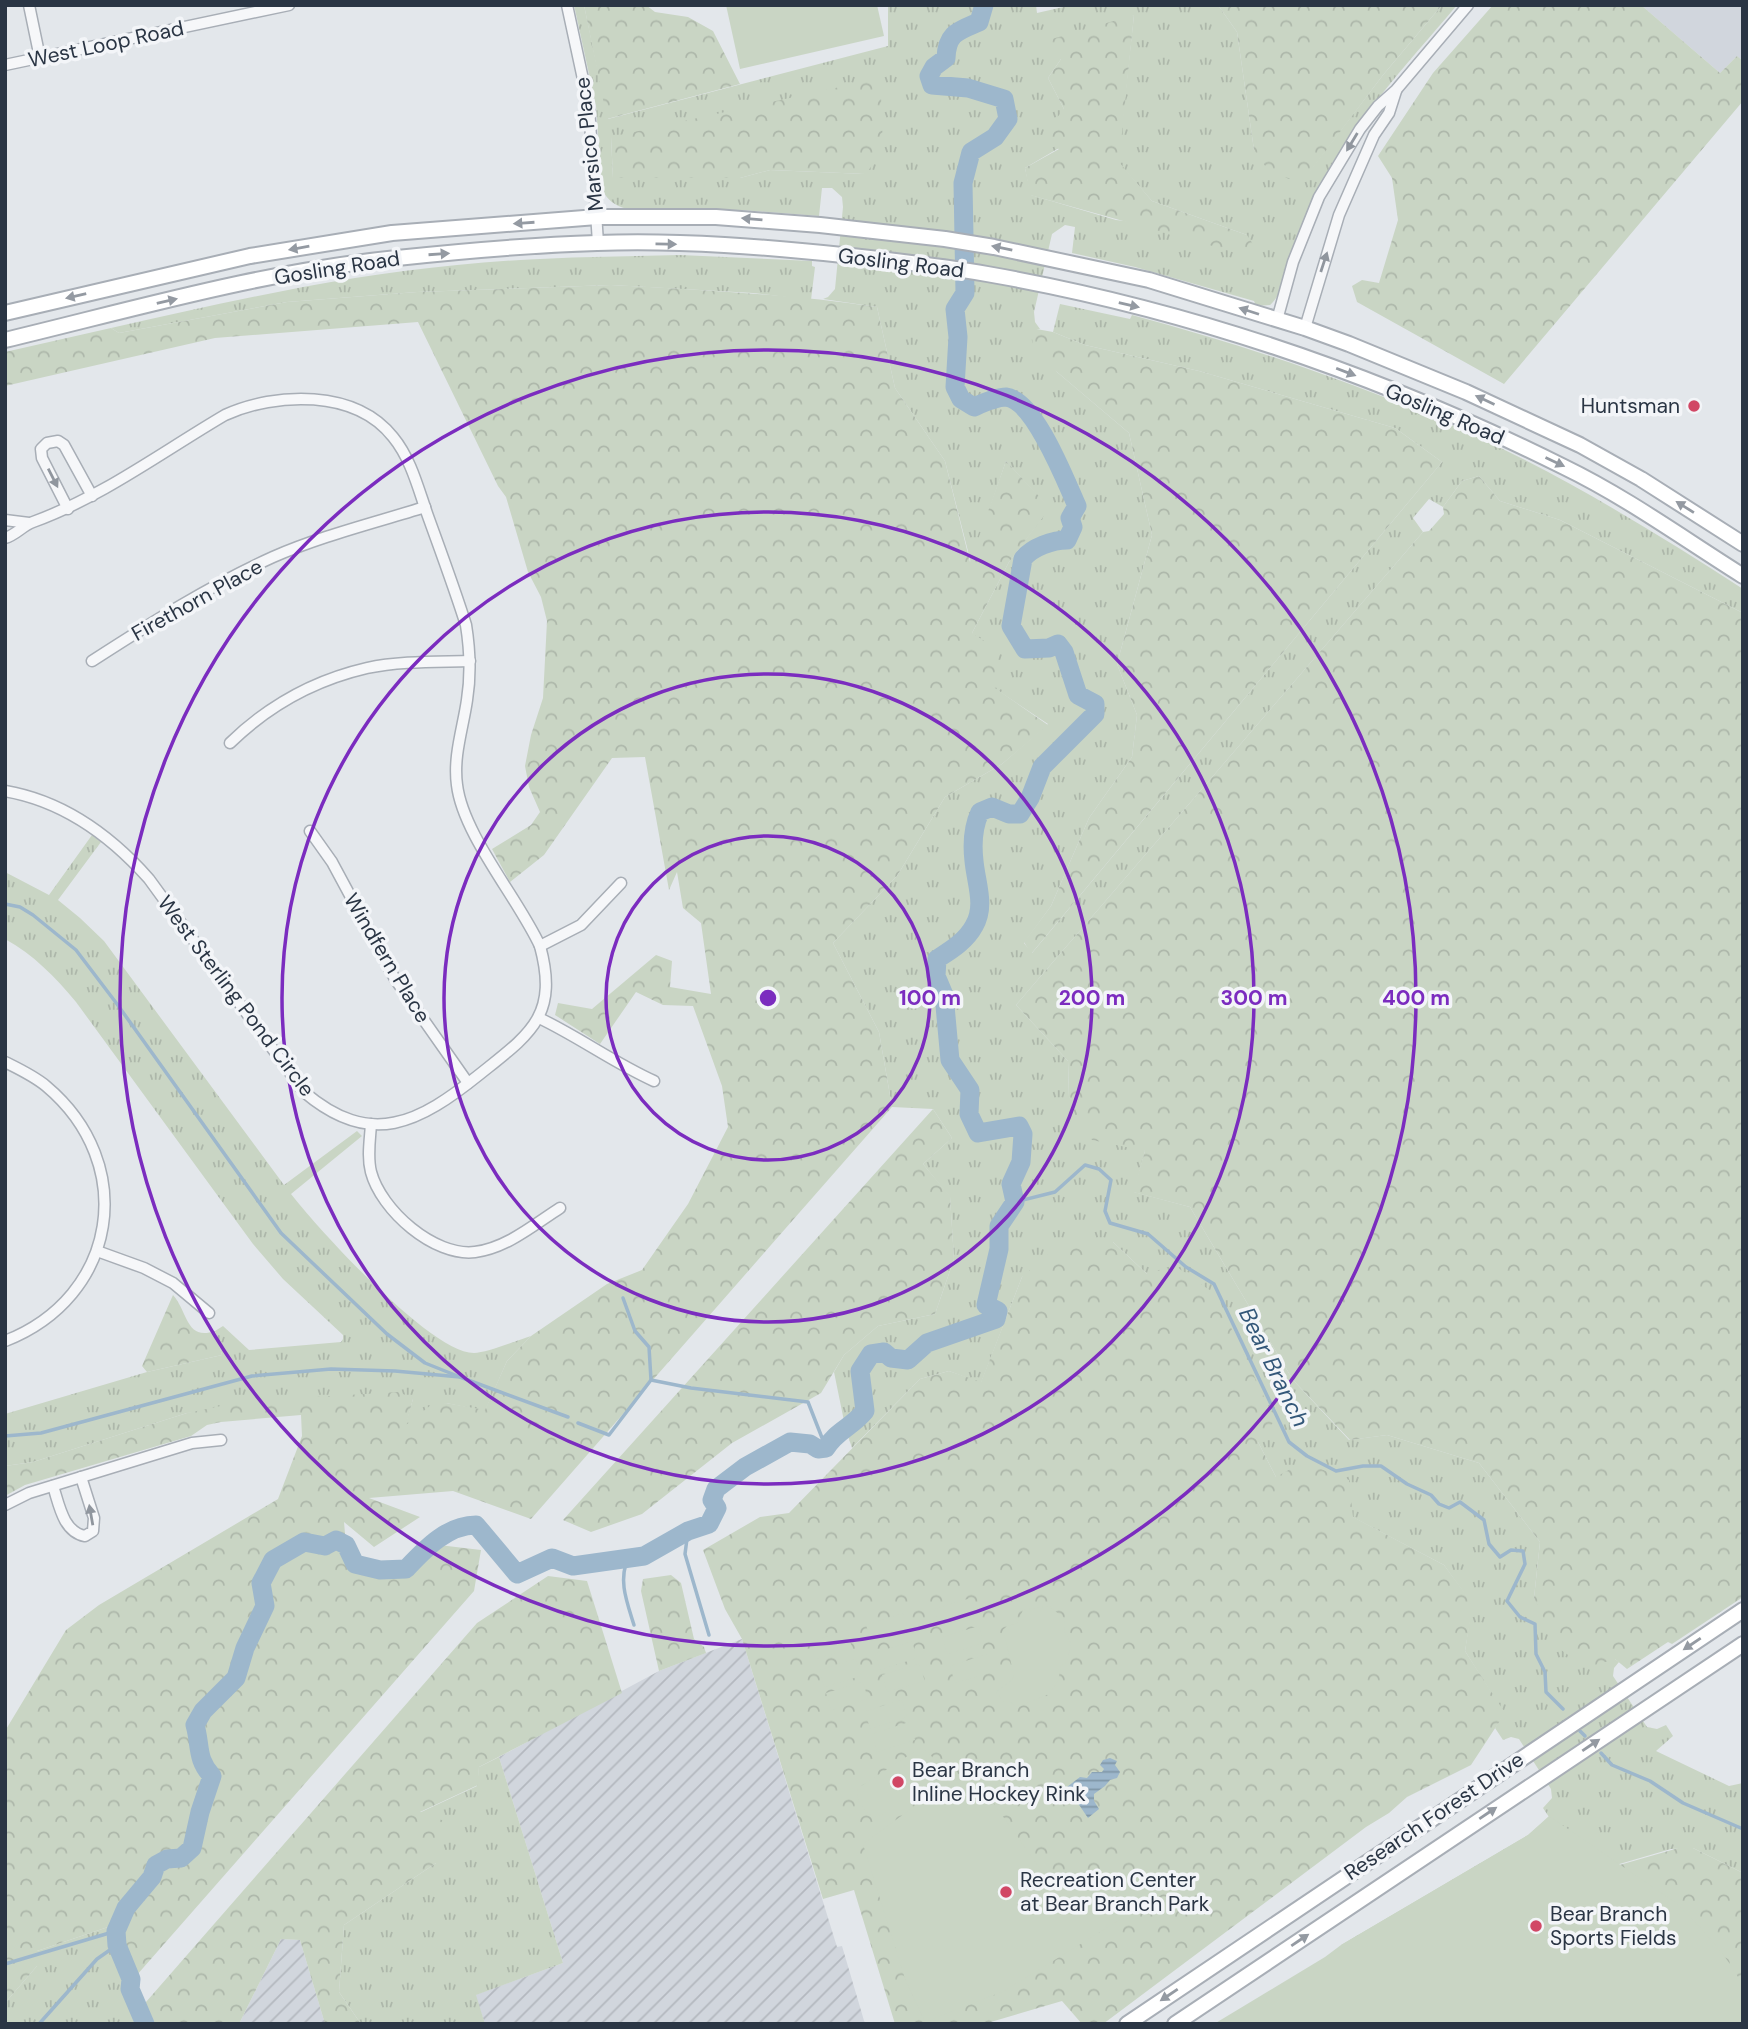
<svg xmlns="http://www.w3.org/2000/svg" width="1748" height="2029" font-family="'DM Sans',sans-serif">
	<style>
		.built { fill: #d1d6dd }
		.industrial { fill: url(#industrial-furrows) }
		.grass { fill: url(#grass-tufts); fill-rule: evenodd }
		.forest { fill: url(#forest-crowns) }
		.pitch { fill: #c9d5c4 }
		.water { fill: url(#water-rules) }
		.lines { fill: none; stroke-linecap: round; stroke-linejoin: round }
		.stream { stroke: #9db7cc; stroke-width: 3.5 }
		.river { stroke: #9db7cc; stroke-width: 19 }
		.minor-casing { stroke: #a8aeb6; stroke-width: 13 }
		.secondary-casing { stroke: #a8aeb6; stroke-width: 18 }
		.minor { stroke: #f6f7f9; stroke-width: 10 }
		.secondary { stroke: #fff; stroke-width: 14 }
		.oneway { fill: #90969e }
		.oneway2 { fill: #949aa2 }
		.ring { fill: none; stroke: #7b2cbf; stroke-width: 3.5 }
		.poi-dot { fill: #d14765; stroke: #f3f5f8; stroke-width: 2.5 }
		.labels { text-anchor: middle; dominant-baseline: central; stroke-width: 7; stroke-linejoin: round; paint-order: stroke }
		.street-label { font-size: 21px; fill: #2a3544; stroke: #f3f5f8 }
		.poi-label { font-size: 21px; fill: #2a3544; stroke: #f3f5f8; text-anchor: start }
		.water-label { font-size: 23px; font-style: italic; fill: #335779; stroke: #f3f5f8 }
		.centre { fill: #7b2cbf; stroke: #f3f5f8; stroke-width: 3.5 }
		.ring-label { font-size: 21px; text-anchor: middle; font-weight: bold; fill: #7b2cbf; stroke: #f3f5f8; stroke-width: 7; stroke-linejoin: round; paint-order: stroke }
	</style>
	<defs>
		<pattern id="industrial-furrows" width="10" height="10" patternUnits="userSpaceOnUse" patternTransform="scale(1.75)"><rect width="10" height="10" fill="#d1d6dd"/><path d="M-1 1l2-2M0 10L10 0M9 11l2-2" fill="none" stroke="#b4b8bf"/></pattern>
		<pattern id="grass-tufts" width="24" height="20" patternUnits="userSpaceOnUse" patternTransform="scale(1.75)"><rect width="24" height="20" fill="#c9d5c4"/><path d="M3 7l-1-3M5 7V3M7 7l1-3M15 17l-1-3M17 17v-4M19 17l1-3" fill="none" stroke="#adb7aa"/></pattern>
		<pattern id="forest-crowns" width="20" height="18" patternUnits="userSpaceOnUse" patternTransform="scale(1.75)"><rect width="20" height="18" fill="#c9d5c4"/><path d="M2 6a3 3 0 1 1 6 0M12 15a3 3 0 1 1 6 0" fill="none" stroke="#adb7aa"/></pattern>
		<pattern id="water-rules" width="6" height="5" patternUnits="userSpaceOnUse" patternTransform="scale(1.75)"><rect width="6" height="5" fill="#9db7cc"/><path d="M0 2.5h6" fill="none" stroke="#8096a7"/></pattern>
	</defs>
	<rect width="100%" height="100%" fill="#e3e7eb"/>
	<path class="built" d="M1641,5H1743V61L1737,56L1720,73Z"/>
	<g class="industrial">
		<path d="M742,1639L837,1947L842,1946L865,2024H485L475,1995L563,1963L499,1757L659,1671Z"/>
		<path d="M281,1939L300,1940L325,2024H239Z"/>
	</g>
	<g class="grass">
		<path d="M574,5H584L608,119L888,46V5H1036L1037,13L1072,5H1218L1237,32L1254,150L1309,172L1383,75L1442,5H1457C1406,66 1349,125 1314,197C1308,210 1302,223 1297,236C1290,255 1285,293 1270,305L1256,306L1254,301L1135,267L1072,253L1075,227L1065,225L1052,234L1034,312L1035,322L1040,329H1032L1057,372L1129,433L1152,535L1117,664L1137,715L1132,757L1089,818L1051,906L1024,943L1032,953L1442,462L1395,428L1199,371L1085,345L1053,332L1060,304L1130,319L1132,315C1237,343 1338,377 1438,419C1545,465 1646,526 1743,589V613L1560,520L1500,501L1479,476L1462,481L1443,507L1429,499L1413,518L1423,532L1016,1005L1068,1061L1069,1097L1145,1151L1134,1192L1190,1207L1293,1380L1349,1440L1387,1435L1479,1463L1540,1542L1534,1598L1619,1662L1614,1668L1613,1676L1647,1727L1657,1729L1666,1725L1673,1736L1656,1751L1729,1786L1743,1783V1873L1693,1848L1671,1849L1341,1945L1528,1835L1549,1817L1543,1808L1552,1798L1551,1789L1519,1739L1511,1737L1503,1740L1495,1728L1504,1713L1465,1651L1472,1604L1444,1565L1276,1477L1258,1442L1147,1274L1113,1242L1022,1277L981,1383L949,1371L920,1379L852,1448L848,1436L852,1433L848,1425L845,1426L834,1372L844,1355L878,1326L935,1314L954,1259L950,1197L923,1164L952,1138L933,1109L892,1107L879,1032L833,943L897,876L945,797L1002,764L1048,724L991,686L972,633L1009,562L1049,508L1006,461L971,563L945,461L895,388L877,307L823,299L828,297L835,289L843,207L842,197L832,188H822L819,216L742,210L627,209C614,205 608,201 602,189L596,106ZM1134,15L1118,162L1152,201L1247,235L1116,220L1031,195L1025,168L1059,148L1064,109L1048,78L1061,59ZM611,137L866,174L770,170L740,178H613Z"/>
		<path d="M680,255L812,261V266L815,267L811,300L753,293L611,285L417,292L287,302L119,333L111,328C226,302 340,276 457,265C531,257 606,257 680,255Z"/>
		<path d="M92,835L101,842L58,900L80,918L104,941L284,1185L357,1131L362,1136L291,1194C319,1230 431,1353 474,1353C486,1353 518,1340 531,1336L507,1361L485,1411L446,1403L405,1426L413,1399L187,1413L33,1462L5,1466V1414L147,1372L222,1355L215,1331L223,1326L249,1350L341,1342L343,1339V1335L283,1279L253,1244L76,1002C55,977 34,955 5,939V872L49,895Z"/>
		<path d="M499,1757L563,1963L476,1995L485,2024H361L339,1992L344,1925L436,1863L419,1813L477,1786L479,1767Z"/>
		<path d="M108,1927L139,2010L140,2024H5V2003L37,1966V1951Z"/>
	</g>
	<g class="forest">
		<path d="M584,5H646L655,12L688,17L713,31L740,84L607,119Z"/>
		<path d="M1218,5H1442L1383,75L1309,173L1289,179L1268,170L1254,150L1237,32Z"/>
		<path d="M1493,5H1641L1720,73L1737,56L1743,61V101L1504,384L1357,302L1352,286L1362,280L1379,283L1398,220L1392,178L1378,156L1433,73Z"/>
		<path d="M1134,15L1119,162L1152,201L1247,235L1260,255L1252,257L1030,195L1025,168L1059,149L1042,136L1064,109L1048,78L1061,59L1045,41Z"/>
		<path d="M872,80L881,96L883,149L866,174L770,170L740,178H613L611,137Z"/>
		<path d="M611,285C700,290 789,294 877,307L895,388L945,461L970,562L1006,461L1050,508L1009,562L972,633L1000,651L992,686L1048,725L1002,764L945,797L897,876L833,943L879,1032L892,1107L531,1519L453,1491L369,1498L420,1517L374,1547L344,1522L348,1568L389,1575L439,1545L481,1550L474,1591L129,1984L108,1927L37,1951V1966L5,2003V1731L66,1630L99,1605L278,1499L302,1436L301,1415L221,1422L207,1425L191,1436L25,1485L5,1496V1466L33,1462L187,1413L245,1401L399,1392L413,1399L406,1425L431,1405L446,1403L485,1410L507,1361L531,1336L607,1284L642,1270L688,1204L728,1127L722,1086L693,1006L663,1005L636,992L600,1044L555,1015L558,1003L592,1009L656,955L672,961L670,987L711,994L701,923L683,908L677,872L669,890L645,757L612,758L544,855L510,882L492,849L531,825L540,812L529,787L525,766L531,735L543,698L547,621L541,597L528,572L506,497L498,486L418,322L215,338L5,386V352L111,328L119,333L287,302L417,292Z"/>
		<path d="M1031,328L1053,332L1085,345L1199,371L1395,428L1442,462L1031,954L1024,942L1051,906L1089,818L1132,757L1137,715L1117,664L1152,535L1129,433L1057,372L1033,347Z"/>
		<path d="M1479,476L1500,501L1560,520L1743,613V1597L1672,1644L1668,1642L1627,1669L1615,1659L1586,1668L1557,1647L1534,1598L1540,1542L1479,1463L1387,1435L1350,1440L1293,1380L1190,1207L1133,1192L1145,1151L1092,1140L1069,1097L1068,1061L1016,1005L1423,532L1429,531L1444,514L1443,507L1462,481Z"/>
		<path d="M933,1109L952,1138L923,1164L950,1196L954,1259L935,1314L878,1326L844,1355L821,1393L732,1443L642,1514L591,1532L563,1520Z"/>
		<path d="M1066,1239L1113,1242L1147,1274L1174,1265L1215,1294L1275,1420L1258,1442L1276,1477L1303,1462L1349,1480L1353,1517L1444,1565L1473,1604L1465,1651L1505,1713L1471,1765L1407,1797L1389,1813L1366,1827L1103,2024H1082L1062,2001L984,2024H895L854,1890L823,1899L742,1639L725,1609L703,1550L760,1517L789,1513L920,1379L949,1371L981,1382L1022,1277Z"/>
		<path d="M173,1295C188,1312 186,1341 215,1331L222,1355L147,1372L142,1366Z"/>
		<path d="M671,1575L681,1583L694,1639L704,1647L706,1653L659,1671L641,1591L643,1579Z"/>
		<path d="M548,1576L587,1581L622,1693L479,1767L478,1785L420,1812L447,1822L436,1863L344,1925L339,1992L361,2024H325L300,1940L281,1939L239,2024H140L139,2010L477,1623Z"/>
		<path d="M1682,1847L1693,1848L1743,1873V2024L1341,1945Z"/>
	</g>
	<g class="pitch">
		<path d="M726,5H877L884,36L740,69Z"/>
		<path d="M971,1598L976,1615L939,1626L934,1609Z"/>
		<path d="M1049,1606L1065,1619L1064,1631L1071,1643L1067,1662L1061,1666L1058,1681L1049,1694L1020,1706H1015L1008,1700L1004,1702L996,1692L1012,1680L1014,1675L1003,1630L1007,1626L1017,1623L1023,1610Z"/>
		<path d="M903,1613L909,1630L871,1641L866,1625Z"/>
		<path d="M979,1626L984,1643L947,1654L942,1637Z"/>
		<path d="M847,1630L852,1648L815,1659L810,1642Z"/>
		<path d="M912,1641L917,1658L880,1670L875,1653Z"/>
		<path d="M987,1654L993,1672L955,1683L950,1666Z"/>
		<path d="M856,1659L861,1676L824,1687L819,1670Z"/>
		<path d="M919,1664L925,1681L887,1692L882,1675Z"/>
		<path d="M863,1682L868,1699L831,1710L826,1693Z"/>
		<path d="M902,1700L907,1717L870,1729L865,1711Z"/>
		<path d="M909,1722L915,1740L877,1752L872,1734Z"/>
		<path d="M920,1748C930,1750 941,1767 938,1777L881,1815C869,1821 862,1806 857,1797L858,1788Z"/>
		<path d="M968,1767L1048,1880L1073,1872L1120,1874L1144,1905L1004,1991L925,2022L905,1979L863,1844Z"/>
		<path d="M1549,1816L1676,1903C1697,1923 1731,1959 1742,1985C1746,1995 1743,2013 1743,2024H1214L1325,1957L1341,1945L1528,1835Z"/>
	</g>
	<path class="water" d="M1110,1758L1117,1761L1115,1765L1120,1772L1117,1778L1110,1780L1105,1786L1094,1794V1801L1099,1809L1088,1818L1067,1787L1080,1777L1087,1778L1092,1772H1102L1104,1769L1100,1765L1103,1760Z"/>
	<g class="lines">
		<g class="stream">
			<path d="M5,904L20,907L33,915L76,950L117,1004L281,1233L387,1334L425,1363L460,1377"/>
			<path d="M1015,1202L1055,1192L1085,1165L1099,1169L1111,1180L1105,1211L1110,1223L1148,1234L1186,1267L1214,1284L1289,1442L1307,1456L1336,1471L1363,1466H1381L1407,1484L1431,1495L1439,1504L1449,1508L1460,1502L1484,1520L1489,1544L1500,1557L1511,1550L1523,1551L1525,1564L1507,1601L1520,1617L1535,1624L1536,1654L1545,1672L1546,1692L1563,1709"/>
			<path d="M623,1298L635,1331L649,1347L651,1380"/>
			<path d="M578,1423L609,1435L651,1380L691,1388L808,1402L826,1448"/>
			<path d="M5,1436L41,1433L252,1376L331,1369L395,1371L460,1377L568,1417"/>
			<path d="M688,1531L685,1554L709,1635"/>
			<path d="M628,1558C618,1581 627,1602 634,1625"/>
			<path d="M1580,1731L1585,1736"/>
			<path d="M1601,1753L1612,1765L1650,1781L1683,1803L1743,1829"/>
			<path d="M5,1964L116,1931"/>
			<path d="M39,2024L97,1959L117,1945"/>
		</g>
		<path class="river" d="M145,2024L130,1989L131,1979L117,1945L116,1931L126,1908L152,1877L156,1865L167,1859L181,1858L192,1848L200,1812L212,1776C196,1759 201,1746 195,1725L203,1711L236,1678L245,1648L265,1606L261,1583L273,1560L304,1542L325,1546L336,1540L346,1545L355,1564L380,1570L406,1569C425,1549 447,1525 476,1525L517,1574L552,1558L573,1566L644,1556L688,1531L709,1524L717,1508L712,1500L716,1489L745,1467L790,1442L810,1444L818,1449L826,1448C836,1431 852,1427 865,1411L860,1371L871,1354L884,1352L891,1358L908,1360L927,1343L996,1319L998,1311L986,1305L999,1249V1226L1015,1202L1011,1184L1021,1162L1023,1134L1019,1126L978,1133L969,1114L970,1090L950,1060L944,995L936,976L937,959C951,950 966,941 974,926C986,906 976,883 974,861C972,844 973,827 980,812L992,807L1009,814H1020L1030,798L1042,767L1095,714V704L1078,695L1064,652L1058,644L1049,648L1025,649L1011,626L1023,559C1032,547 1053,540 1067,540L1073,527L1070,518L1077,506C1066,482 1035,400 1006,397C996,397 983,403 974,407L961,399L955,387L958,337L955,309L965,293L963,183L971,152L995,137L1008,119L1004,99L968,88L932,85L929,76L934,67L946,58C947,33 958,31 979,22L984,5"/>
		<defs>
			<g id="minor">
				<path d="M29,5L40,58"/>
				<path d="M567,5L589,107L598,243"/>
				<path d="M5,65L289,5"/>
				<path d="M1277,320L1293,262L1319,197L1360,129L1378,106L1396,90L1468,5"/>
				<path d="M1305,328L1339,215L1374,135L1389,113L1396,91"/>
				<path d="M68,509L42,458L41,449L47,443L58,441L64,445L92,496"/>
				<path d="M5,520L29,523"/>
				<path d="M5,538C16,535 22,526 33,522C102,497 162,452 225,415C276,392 355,389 393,437C412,460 419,492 429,519C442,555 455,590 466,625C470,650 471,675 467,700C463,728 453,756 457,785C463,835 518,898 540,946C559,1016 530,1034 480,1074C419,1123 371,1149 304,1092L149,879C111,836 63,801 5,791"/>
				<path d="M92,661C151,623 209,586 273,557C321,536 374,523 425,507"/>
				<path d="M230,743C268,706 315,680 367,668C400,661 436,662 470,661"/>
				<path d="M310,831L332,862L395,979L468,1083"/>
				<path d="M540,946L581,925L621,883"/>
				<path d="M539,1018C579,1037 614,1063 654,1081"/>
				<path d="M5,1062C19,1069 34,1076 46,1086C139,1164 118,1297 5,1341"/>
				<path d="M371,1124C370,1140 367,1157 371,1172C381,1210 434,1257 475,1252C507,1248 535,1224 560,1208"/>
				<path d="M97,1251L144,1268L173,1283L209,1313"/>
				<path d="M53,1486C59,1504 63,1532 85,1536L93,1531L94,1518L81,1477"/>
				<path d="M5,1505L29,1493L192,1443L221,1440"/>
			</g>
			<g id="secondary">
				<path d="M5,313L250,256L392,233L597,217H716L820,225L945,239L994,247L1149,280L1305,328L1349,344L1466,392L1580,445L1641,479L1743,544"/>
				<path d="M5,340C134,309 265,271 397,258C463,251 531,245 597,243C682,240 767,247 852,256C897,261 942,266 987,274C1187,309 1382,376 1564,467C1626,497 1684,539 1743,576"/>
				<path d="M1127,2024L1743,1610"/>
				<path d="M1175,2024L1743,1644"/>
			</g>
		</defs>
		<use href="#minor" class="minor-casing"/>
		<use href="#secondary" class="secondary-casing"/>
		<use href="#minor" class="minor"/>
		<use href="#secondary" class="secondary"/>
	</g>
	<defs><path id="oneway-solid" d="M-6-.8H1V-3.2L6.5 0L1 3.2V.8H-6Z" transform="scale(1.75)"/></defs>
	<g class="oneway">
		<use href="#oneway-solid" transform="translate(1352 142) rotate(121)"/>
		<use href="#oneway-solid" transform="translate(1324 262) rotate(-72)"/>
		<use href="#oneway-solid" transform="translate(53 478) rotate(63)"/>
		<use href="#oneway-solid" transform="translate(91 1515) rotate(-100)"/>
	</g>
	<g class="oneway2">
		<use href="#oneway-solid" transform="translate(752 219) rotate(-175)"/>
		<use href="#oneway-solid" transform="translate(524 223) rotate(176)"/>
		<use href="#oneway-solid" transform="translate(666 244) rotate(1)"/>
		<use href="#oneway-solid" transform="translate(299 248) rotate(170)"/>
		<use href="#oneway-solid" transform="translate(1002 248) rotate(-169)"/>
		<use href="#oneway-solid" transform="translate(439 254) rotate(-4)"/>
		<use href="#oneway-solid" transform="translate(76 296) rotate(167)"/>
		<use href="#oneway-solid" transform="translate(167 301) rotate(-13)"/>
		<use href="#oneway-solid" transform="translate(1129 305) rotate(13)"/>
		<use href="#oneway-solid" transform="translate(1249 311) rotate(-162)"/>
		<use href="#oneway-solid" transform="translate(1346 372) rotate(21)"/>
		<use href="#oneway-solid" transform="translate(1485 400) rotate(-155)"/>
		<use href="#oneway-solid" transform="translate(1555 462) rotate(25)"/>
		<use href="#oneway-solid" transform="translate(1685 507) rotate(-148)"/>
		<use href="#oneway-solid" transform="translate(1692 1644) rotate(146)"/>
		<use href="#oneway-solid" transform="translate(1591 1745) rotate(-34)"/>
		<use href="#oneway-solid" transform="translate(1488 1813) rotate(-34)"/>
		<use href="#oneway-solid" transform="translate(1300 1940) rotate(-34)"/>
		<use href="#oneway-solid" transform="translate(1169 1995) rotate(146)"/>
	</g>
	<g class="ring">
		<circle cx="768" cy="998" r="162"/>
		<circle cx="768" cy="998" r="324"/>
		<circle cx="768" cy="998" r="486"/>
		<circle cx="768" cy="998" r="648"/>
	</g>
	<g class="poi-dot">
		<circle cx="1694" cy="406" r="7"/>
		<circle cx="898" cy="1782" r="7"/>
		<circle cx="1006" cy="1892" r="7"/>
		<circle cx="1536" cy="1926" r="7"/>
	</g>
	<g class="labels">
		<g class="street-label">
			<text transform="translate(106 44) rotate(-12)">West Loop Road</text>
			<text transform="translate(589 144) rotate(-96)">Marsico Place</text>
			<text transform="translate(901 263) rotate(7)">Gosling Road</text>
			<text transform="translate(337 268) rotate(-9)">Gosling Road</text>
			<text transform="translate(1445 414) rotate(23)">Gosling Road</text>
			<text transform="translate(197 600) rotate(-29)">Firethorn Place</text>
			<text transform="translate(387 958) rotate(59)">Windfern Place</text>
			<text transform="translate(236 996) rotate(53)">West Sterling Pond Circle</text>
			<text transform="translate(1434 1816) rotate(-34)">Research Forest Drive</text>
		</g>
		<g class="poi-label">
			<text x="1680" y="406" text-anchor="end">Huntsman</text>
			<text x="912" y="1770">Bear Branch<tspan x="912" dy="24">Inline Hockey Rink</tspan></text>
			<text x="1020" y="1880">Recreation Center<tspan x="1020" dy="24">at Bear Branch Park</tspan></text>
			<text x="1550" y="1914">Bear Branch<tspan x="1550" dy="24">Sports Fields</tspan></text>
		</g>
		<g class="water-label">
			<text transform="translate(1274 1367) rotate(64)">Bear Branch</text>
		</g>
	</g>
	<circle cx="768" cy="998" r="10" class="centre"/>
	<g class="ring-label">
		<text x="930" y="1005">100 m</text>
		<text x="1092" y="1005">200 m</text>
		<text x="1254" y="1005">300 m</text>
		<text x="1416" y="1005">400 m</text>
	</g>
	<rect width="1748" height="2029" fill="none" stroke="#2a3544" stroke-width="14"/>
</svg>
